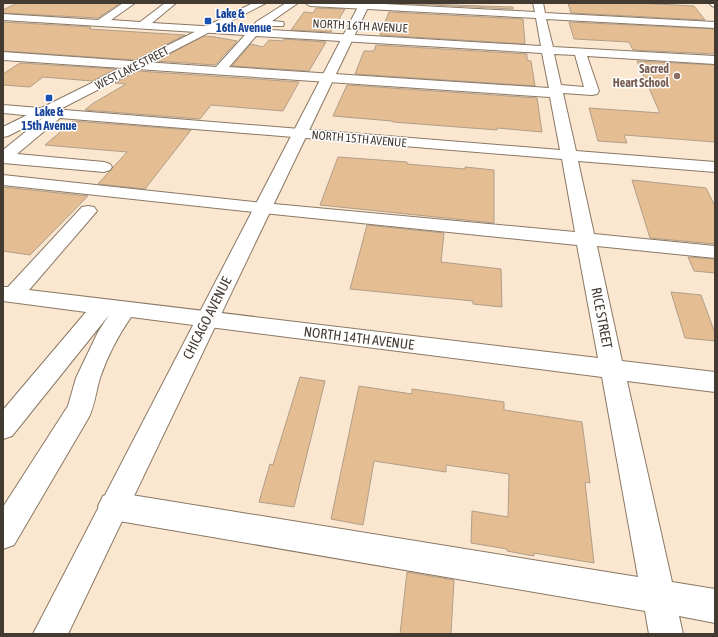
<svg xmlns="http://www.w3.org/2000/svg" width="718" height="637" font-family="'Asap Condensed',sans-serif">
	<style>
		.building { fill: #e4bd92; stroke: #b19e89 }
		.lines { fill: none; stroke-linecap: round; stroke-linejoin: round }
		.minor-casing { stroke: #8a7864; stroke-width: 2 }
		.major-casing { stroke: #8a7864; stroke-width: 2 }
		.minor { fill: #fff; fill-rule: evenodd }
		.major { fill: #fff; fill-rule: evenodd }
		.transit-dot { fill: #1a4fb4; stroke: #fff; stroke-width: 1.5 }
		.education-dot { fill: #8d6e63; stroke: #fff; stroke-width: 1.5 }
		.labels { text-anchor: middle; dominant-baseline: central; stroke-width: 3; stroke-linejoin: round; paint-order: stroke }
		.far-transit-label { font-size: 12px; font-weight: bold; fill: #164399; stroke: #fff; text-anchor: start }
		.far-street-label { font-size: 12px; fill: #433b32; stroke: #fff }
		.far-education-label { font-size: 12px; font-weight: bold; fill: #785e54; stroke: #fff; text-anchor: end }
		.street-label { font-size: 14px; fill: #433b32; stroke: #fff }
	</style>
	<rect width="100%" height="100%" fill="#fbe7d0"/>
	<g class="building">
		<path d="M17,3H120L98,18L3,13V10Z"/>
		<path d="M393,3L513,7V9Z"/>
		<path d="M568,3H638L694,6L705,20L571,13Z"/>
		<path d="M316,8L345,9L331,32L291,30L304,12L313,13Z"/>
		<path d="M389,12L523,19L525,44L380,35Z"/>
		<path d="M3,22L91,27L89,29L185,35L135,60L3,51Z"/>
		<path d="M569,22L715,29V54L633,50L629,42L574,39Z"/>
		<path d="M204,36L215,37L237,41L215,65L156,61Z"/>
		<path d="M284,39L326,42L309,71L232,66L251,44L263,47L269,40L283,41Z"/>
		<path d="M376,45L527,54V60L531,61L535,86L355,74L364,51H374Z"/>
		<path d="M637,61L715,65V142L624,135L627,143L598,141L589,108L660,113Z"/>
		<path d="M20,63L116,69L92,81L43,77L30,87L3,85V74Z"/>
		<path d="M138,71L299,82L283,111L211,105L200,119L85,110L92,104L126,84L115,83Z"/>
		<path d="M347,85L537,98L542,132L497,128V130L393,122L392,121L333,116Z"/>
		<path d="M73,121L191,130L145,189L98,184L127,152L45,145Z"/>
		<path d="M338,157L407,162V164L465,169V167L494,170V223L320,205Z"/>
		<path d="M632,180L706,188L715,206V244L650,238Z"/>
		<path d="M3,187L88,196L30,255L3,251Z"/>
		<path d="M367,225L444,233L441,262L501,269L502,307L473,304V301L350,289Z"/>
		<path d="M688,257L715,259V273L694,271Z"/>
		<path d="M671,292L701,295L715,333V341L685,338Z"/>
		<path d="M300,377L325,381L294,507L259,502L270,464L273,465Z"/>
		<path d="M359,386L412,394V389L504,402V410L582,422L590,483L585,482L594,563L534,553V556L507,551V549L471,543L472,511L508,517L509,474L446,465V472L374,461L363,525L331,519Z"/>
		<path d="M407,572L454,580L451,634H400Z"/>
	</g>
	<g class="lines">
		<defs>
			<g id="minor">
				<path d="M123,3H135L111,20L140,22L165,3H176L152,23L541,46L536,18L310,6L305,3H365L535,12L533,3H543L545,13L715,22V28L546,19L553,47L715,56V64L587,56L599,91L597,94L592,95L563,93L576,151L715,162V172L578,161L594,234L715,246V258L597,246L622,361L715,372V392L627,381L672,582L715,589V623L679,616L683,634H649L645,611L113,520L103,516L98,506L103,496L113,492L638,577L602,377L131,317C118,336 107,357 100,378C96,391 95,404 89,417L14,545L3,549V507L68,406L76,378L98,332L109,315L12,436L3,439V410L86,312L3,301V287H8L82,207L88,206L94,207L97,211L29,290L598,358L577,245L263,213L3,185V175L263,203L575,232L562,159L60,118L17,154L104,162L110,164L112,167L110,170L104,172L3,163V150L44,117L3,113V105L560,150L550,97L3,60V52L216,67L245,35L3,20V14L98,20ZM256,36L542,53L549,88L229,67ZM554,54L575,55L584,87L561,85Z"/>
				<path d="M286,3H298L272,21L283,22L284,24L283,26H256L255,24L256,22Z"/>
				<path d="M709,3H715V7L712,6Z"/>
			</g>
			<g id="major">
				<path d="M253,3H266L8,136L3,137V127Z"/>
				<path d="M360,3H370L68,634H33Z"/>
			</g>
		</defs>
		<use href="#minor" class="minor-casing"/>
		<use href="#major" class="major-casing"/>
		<use href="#minor" class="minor"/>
		<use href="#major" class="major"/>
	</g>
	<g class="transit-dot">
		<rect x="204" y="17" width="8" height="8" rx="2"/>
		<rect x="45" y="94" width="8" height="8" rx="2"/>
	</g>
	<circle class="education-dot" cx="677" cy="76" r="4"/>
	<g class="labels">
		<g class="far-transit-label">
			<text x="216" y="14">Lake &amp;<tspan x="216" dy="14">16th Avenue</tspan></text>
			<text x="49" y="112" text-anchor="middle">Lake &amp;<tspan x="49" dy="14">15th Avenue</tspan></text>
		</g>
		<g class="far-street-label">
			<text transform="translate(360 26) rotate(3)">NORTH 16TH AVENUE</text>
			<text transform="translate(132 68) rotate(-27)">WEST LAKE STREET</text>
			<text transform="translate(359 139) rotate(5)">NORTH 15TH AVENUE</text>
		</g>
		<g class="far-education-label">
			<text x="669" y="69">Sacred<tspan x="669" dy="14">Heart School</tspan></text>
		</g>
		<g class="street-label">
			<text transform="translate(207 318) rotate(-63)">CHICAGO AVENUE</text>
			<text transform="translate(602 318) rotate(79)">RICE STREET</text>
			<text transform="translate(359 338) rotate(7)">NORTH 14TH AVENUE</text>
		</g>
	</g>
	<rect width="718" height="637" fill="none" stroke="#433b32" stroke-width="8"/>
</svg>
